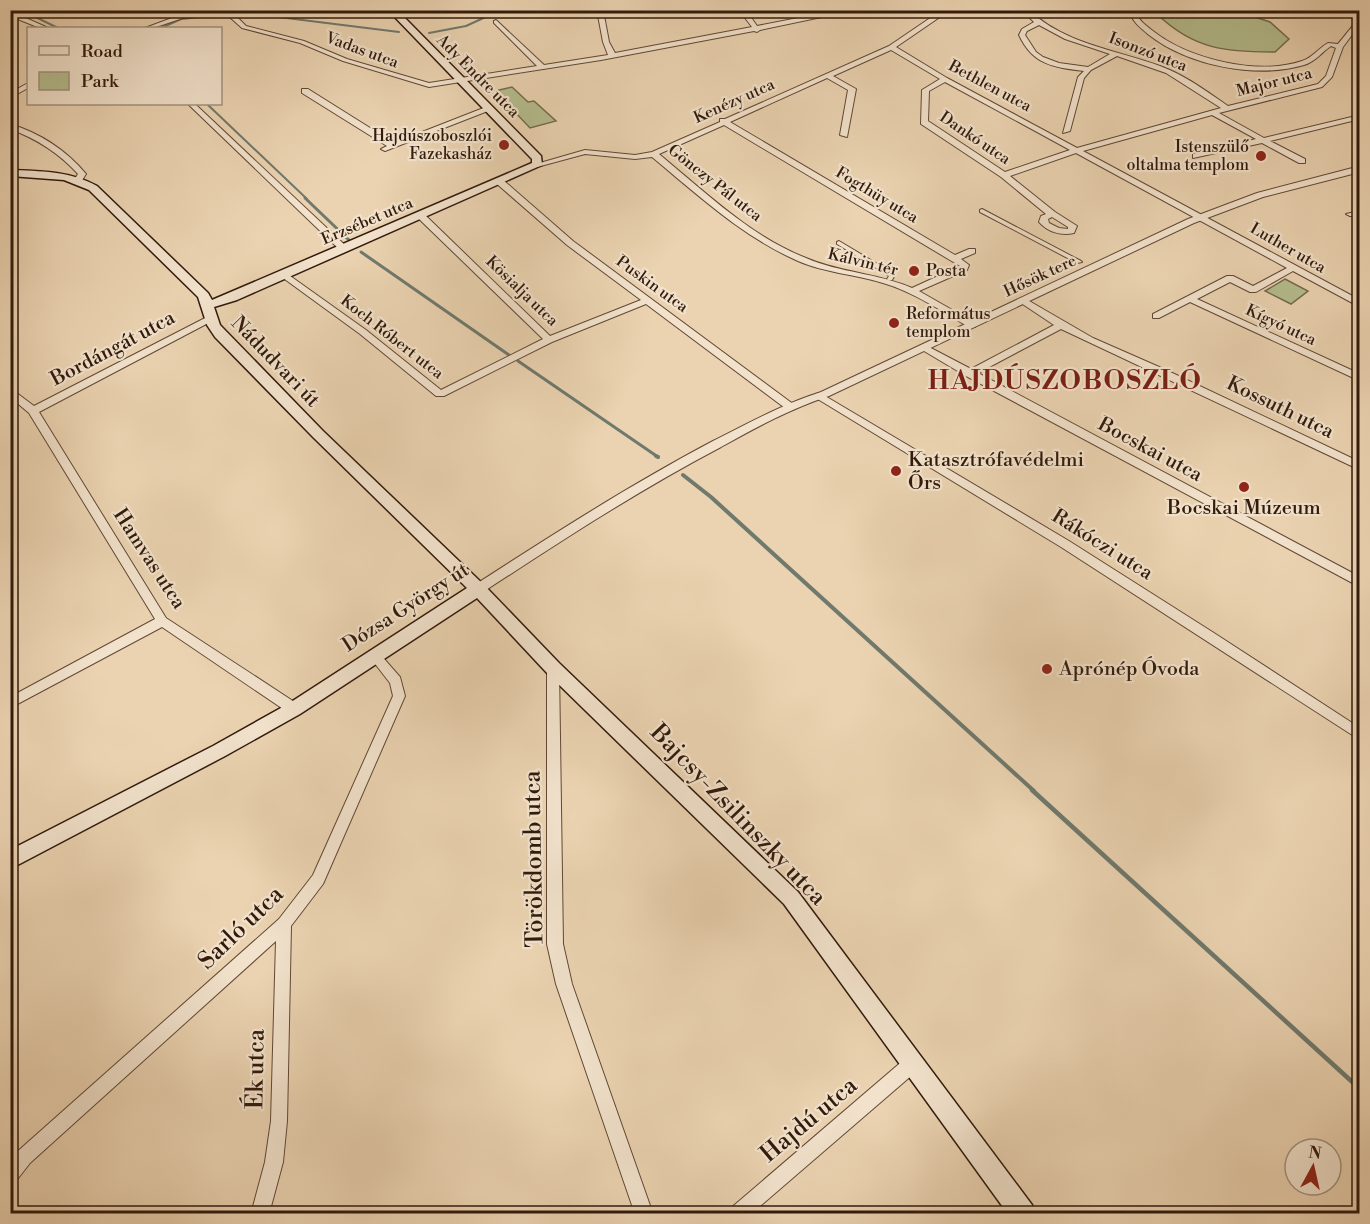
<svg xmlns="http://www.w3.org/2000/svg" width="1370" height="1224" font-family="'Libre Bodoni',serif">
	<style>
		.green { fill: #b5bd8e; stroke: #736c4d; stroke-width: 1.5 }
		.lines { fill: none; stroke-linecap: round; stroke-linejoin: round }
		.stream-far3 { stroke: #6f796d; stroke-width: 2 }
		.stream-far2 { stroke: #6f796d; stroke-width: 3 }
		.stream-far1 { stroke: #6f796d; stroke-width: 4 }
		.stream { stroke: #6f796d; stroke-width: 4.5 }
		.pedestrian-casing { stroke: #604835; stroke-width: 2 }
		.minor-casing { stroke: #604835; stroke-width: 2 }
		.tertiary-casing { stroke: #604835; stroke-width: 2 }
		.secondary-casing { stroke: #311a0c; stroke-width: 3 }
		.pedestrian { fill: #f2e2cc; fill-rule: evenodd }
		.minor { fill: #f2e2cc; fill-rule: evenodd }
		.tertiary { fill: #f2e2cc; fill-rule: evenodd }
		.secondary { fill: #f2e2cc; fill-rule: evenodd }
		.poi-dot { fill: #8f2418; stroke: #f2e2cc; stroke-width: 2 }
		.labels { text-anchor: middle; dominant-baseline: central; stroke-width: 4.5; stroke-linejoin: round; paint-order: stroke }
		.far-street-label { font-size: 16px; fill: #311a0c; stroke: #f2e2cc }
		.far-poi-label { font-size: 16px; fill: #311a0c; stroke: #f2e2cc; text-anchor: end }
		.street-label { font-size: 20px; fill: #311a0c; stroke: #f2e2cc }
		.poi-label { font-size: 20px; fill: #311a0c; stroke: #f2e2cc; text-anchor: start }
		.near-street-label { font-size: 24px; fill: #311a0c; stroke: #f2e2cc }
		.district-label { font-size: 26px; font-weight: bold; letter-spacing: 1.5px; fill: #7a1f14; stroke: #f2e2cc }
	</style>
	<rect width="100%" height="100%" fill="#ebd3b1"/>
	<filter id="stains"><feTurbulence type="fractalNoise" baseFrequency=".00333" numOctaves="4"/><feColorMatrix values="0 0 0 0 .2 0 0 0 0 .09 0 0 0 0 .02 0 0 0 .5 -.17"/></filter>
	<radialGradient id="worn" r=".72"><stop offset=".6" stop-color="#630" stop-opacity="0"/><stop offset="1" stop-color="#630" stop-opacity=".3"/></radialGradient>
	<g class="green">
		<path d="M1163,10L1237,11L1270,22L1289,39L1275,52C1227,52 1195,50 1158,15Z"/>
		<path d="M512,87L528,102L534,101L556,121L530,128L495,91Z"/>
		<path d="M1285,279L1308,291L1291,304L1265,291Z"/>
	</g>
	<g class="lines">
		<g class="stream-far3">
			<path d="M21,10L58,28"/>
			<path d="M246,13L399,32"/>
			<path d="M161,28L181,19L222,15"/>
			<path d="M429,33L466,26L501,10"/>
			<path d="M207,104L307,199"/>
		</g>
		<g class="stream-far2">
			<path d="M305,198L351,242"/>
			<path d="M361,252L509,355"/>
			<path d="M518,361L658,457"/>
		</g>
		<g class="stream-far1">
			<path d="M656,456L658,457"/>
			<path d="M683,475L711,497L1034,791"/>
		</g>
		<path class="stream" d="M1032,790L1360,1089"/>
		<defs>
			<g id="pedestrian">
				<path d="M982,209L1081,261L1082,262L1077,263L980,212V210Z"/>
				<path d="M839,241L894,274L895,275L892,280H888L887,279L889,276L837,244V242Z"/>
			</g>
			<g id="minor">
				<path d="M207,10H230L246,26L304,41L347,59L429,83L537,66L494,23V21L496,20L544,65L608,55L603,42L597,10H603L609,42L615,53L752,27L739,10H746L757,26L839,10H855L760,30L757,32L754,31L601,60L429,87L343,61L300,43L242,28L224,12L183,18L153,28H145L180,15Z"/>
				<path d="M942,10H950L896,47L947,78L1077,148L1221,108L1166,73L1117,56L1091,70L1084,78L1070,131L1063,133L1078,77L1084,71C1053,67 1033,65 1019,35L1022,29L1034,22L1022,10H1029C1064,44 1117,50 1160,66C1185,75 1206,91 1228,106L1318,84L1326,76L1336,48L1331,46C1322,52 1315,62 1304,65C1256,79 1189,66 1149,35C1141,28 1132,22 1129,10H1135C1138,20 1145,25 1153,31C1188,59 1258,76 1302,61C1312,58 1319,48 1328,43L1338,44L1360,17V24L1343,47L1332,77L1322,87L1219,113L1264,138L1360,115V119L1270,141L1305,159V163H1299L1262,143L1193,158V154L1256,139L1212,115L1083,151L1360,300V307L1293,271L1256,292H1250L1230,282L1197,299L1360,374V381L1190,302L1159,318H1153V314L1227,276H1233L1253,286L1287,268L1076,153L1010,176L1055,212L1077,226L1074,233C1061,236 1048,232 1039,222L1041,216L1046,214L1001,177L921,124L922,90L940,79L891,50L833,76L856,89L847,137L840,135L848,90L827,78L730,122L955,255L969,249H975V253L961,259L969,265L967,270L919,291L975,323V327H969C941,311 914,292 883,283C855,274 825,273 798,261C743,237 698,195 652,157L635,159L585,154L537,167L533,165L585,150L635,155L652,152L720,122V119H725L889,46ZM1039,25L1065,39L1110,54L1088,67L1059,63L1043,57L1036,52L1025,35L1027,31ZM945,82L1070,150L1005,172L928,121L929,91ZM724,125L960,266L912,288C878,273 840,273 806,258C750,236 705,192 659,154ZM1052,217L1068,227V229L1059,228L1049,223L1048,219Z"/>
				<path d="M10,11L46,27L47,28H40L10,16Z"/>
				<path d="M28,83V88L10,98V93Z"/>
				<path d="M302,89H308L394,143L486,107L493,109L385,151L381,149L387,146L302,93Z"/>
				<path d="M188,104H195L347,247V251H341Z"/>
				<path d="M10,124C40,133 66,150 86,174L81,182H75L74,180L78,174C59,153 37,139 10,129Z"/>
				<path d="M497,180H503L573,241L793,404V408H785L646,304L552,342L444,396H436L360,334L279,275L280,273H286L366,330L441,390L543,339L418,218V214H424L550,336L641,300L567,245L497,184Z"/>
				<path d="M1360,211V216H1350L1346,214Z"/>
				<path d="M10,255L14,257C16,265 20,275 10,280Z"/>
				<path d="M1024,298L1093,338L1166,370L1360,462V470L1061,329L978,373L1360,577V587L966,376L919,348L924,345L927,346L971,369L1054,325L1021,303V299Z"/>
				<path d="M209,316L212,317V321L39,412L166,618L299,705L300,709L299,713L294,714L289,713L162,627L10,708V697L155,619L29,413L10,397V388L34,406Z"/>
				<path d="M820,393L1069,541L1214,633L1360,728V740L1061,547L816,398V394Z"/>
				<path d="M375,651L379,653L400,677L405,696L323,884L291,926L287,1121L283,1162L269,1214H251L265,1162L271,1121L276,941L30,1163L16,1181L10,1183V1160L18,1151L279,919L313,875L393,696L390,683L369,656L371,653Z"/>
				<path d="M553,663L557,665L559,668L563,944L572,984L653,1214H635L556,984L547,944V668L549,665Z"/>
				<path d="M912,1056L918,1058L920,1064L918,1070L751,1214H728L731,1208L906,1058Z"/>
			</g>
			<path id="tertiary" d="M1360,166V172L1263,197L1194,223L829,396C790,409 757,427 721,447C639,490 561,541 483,592H473L471,589L473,586C552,535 630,485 713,441C749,423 783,404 821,392L1188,219L1257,193Z"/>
			<path id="secondary" d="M388,10H397L541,156L542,165L237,300L214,307L220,325L323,431L484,585L559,663L798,892L1032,1205L1035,1214H1008L784,904L547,673L477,598L300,714L225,756L10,869V850L213,746L288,704L467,588L313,437L215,337L207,325L198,297L89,190L64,180L10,176V170C40,171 70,171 97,186L208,293L212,300L532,163V159Z"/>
		</defs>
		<use href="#pedestrian" class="pedestrian-casing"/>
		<use href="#minor" class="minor-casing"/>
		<use href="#tertiary" class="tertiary-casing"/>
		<use href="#secondary" class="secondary-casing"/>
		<use href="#pedestrian" class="pedestrian"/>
		<use href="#minor" class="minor"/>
		<use href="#tertiary" class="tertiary"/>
		<use href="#secondary" class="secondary"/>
	</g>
	<g class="poi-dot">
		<circle cx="504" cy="145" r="6"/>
		<circle cx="1261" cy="156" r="6"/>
		<circle cx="914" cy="271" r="6"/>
		<circle cx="894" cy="323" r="6"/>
		<circle cx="896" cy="471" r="6"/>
		<circle cx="1244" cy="487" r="6"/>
		<circle cx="1047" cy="669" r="6"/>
	</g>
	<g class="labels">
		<g class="far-street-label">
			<text transform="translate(362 50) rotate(20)">Vadas utca</text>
			<text transform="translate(1148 52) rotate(21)">Isonzó utca</text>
			<text transform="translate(478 76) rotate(45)">Ady Endre utca</text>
			<text transform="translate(1274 82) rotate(-14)">Major utca</text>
			<text transform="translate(990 86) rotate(28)">Bethlen utca</text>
			<text transform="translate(734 101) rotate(-24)">Kenézy utca</text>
			<text transform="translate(975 138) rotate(34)">Dankó utca</text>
			<text transform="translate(715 183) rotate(38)">Gönczy Pál utca</text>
			<text transform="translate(877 195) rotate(31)">Fogthüy utca</text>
			<text transform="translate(367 221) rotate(-23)">Erzsébet utca</text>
			<text transform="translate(1288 248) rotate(30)">Luther utca</text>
			<text transform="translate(863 262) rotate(14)">Kálvin tér</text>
			<text transform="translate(1040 276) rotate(-25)">Hősök tere</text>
			<text transform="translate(652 284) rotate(36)">Puskin utca</text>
			<text transform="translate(522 291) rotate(44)">Kösialja utca</text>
			<text transform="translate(1281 325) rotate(25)">Kígyó utca</text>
			<text transform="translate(392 337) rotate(38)">Koch Róbert utca</text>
		</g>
		<g class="far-poi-label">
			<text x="492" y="136">Hajdúszoboszlói<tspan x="492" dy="18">Fazekasház</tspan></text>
			<text x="1249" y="147">Istenszülő<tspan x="1249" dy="18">oltalma templom</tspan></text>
			<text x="926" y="271" text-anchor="start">Posta</text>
			<text x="906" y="314" text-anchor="start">Református<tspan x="906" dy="18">templom</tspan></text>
		</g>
		<g class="street-label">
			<text transform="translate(113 349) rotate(-28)">Bordángát utca</text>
			<text transform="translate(275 362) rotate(46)">Nádudvari út</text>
			<text transform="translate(1280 408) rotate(26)">Kossuth utca</text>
			<text transform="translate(1150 450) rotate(28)">Bocskai utca</text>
			<text transform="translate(1102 545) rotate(32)">Rákóczi utca</text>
			<text transform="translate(149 559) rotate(57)">Hamvas utca</text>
			<text transform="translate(406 608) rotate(-33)">Dózsa György út</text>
		</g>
		<g class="poi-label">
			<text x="908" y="460">Katasztrófavédelmi<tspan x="908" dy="23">Őrs</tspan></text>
			<text x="1244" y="508" text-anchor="middle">Bocskai Múzeum</text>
			<text x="1059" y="669">Aprónép Óvoda</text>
		</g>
		<g class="near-street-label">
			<text transform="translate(738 815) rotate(46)">Bajcsy-Zsilinszky utca</text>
			<text transform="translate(534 859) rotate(-91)">Törökdomb utca</text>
			<text transform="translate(241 928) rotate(-44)">Sarló utca</text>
			<text transform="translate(256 1069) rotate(-89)">Ék utca</text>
			<text transform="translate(809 1120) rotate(-40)">Hajdú utca</text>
		</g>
		<g class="district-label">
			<text x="1065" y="381">HAJDÚSZOBOSZLÓ</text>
		</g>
	</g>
	<rect width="1370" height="1224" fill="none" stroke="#ebd3b1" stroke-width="36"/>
	<rect x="12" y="12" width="1346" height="1200" fill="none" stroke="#311a0c" stroke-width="3"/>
	<rect x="18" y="18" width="1334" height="1188" fill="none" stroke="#311a0c" stroke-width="1.5"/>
	<rect x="27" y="27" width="195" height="78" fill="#f2e2cc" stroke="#a5927f" stroke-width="1.5"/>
	<rect x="39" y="46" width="30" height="9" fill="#f2e2cc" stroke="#a5927f" stroke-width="1.5"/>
	<text x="81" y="57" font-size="18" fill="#311a0c">Road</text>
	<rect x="39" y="72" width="30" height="18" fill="#b5bd8e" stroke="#a5927f" stroke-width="1.5"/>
	<text x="81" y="87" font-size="18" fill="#311a0c">Park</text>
	<g transform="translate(1313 1167) rotate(8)"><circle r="28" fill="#f2e2cc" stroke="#a5927f" stroke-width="1.5"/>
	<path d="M0-4.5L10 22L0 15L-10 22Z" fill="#8f2418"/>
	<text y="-9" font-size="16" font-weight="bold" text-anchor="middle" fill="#311a0c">N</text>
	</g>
	<rect width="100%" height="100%" filter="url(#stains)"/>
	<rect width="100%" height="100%" fill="url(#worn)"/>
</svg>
